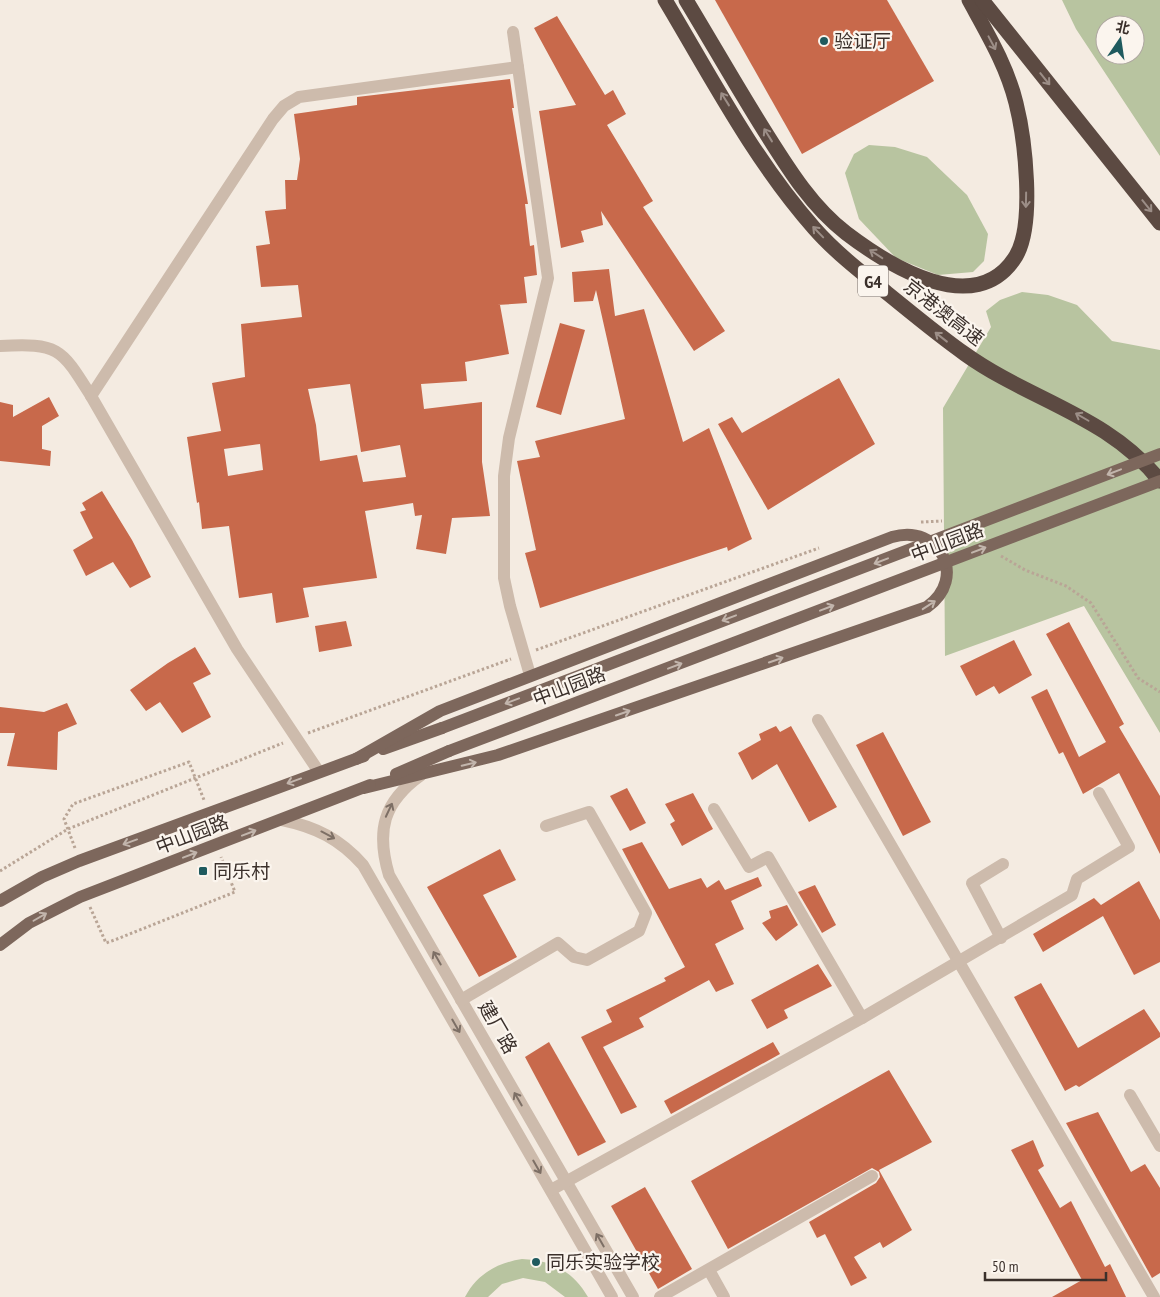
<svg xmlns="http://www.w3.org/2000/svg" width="1160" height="1297" font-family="'PT Sans Narrow','Noto Sans SC',sans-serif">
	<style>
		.green { fill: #b8c4a0; fill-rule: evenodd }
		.building { fill: #c8694b; fill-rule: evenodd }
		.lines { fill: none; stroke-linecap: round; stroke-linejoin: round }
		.path { stroke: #b9a596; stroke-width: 3; stroke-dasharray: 2.5 2.5; stroke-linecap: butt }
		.minor { stroke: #cdbbac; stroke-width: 12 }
		.major { stroke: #7d675c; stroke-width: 12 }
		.highway { stroke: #5c4a42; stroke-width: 15 }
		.major-bridge { stroke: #7d675c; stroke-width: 12 }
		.oneway { stroke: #9c8e87 }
		.oneway2 { stroke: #c2b5ac }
		.oneway3 { stroke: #7d6f65 }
		.poi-dot { fill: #1f5a5e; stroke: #fbf5ee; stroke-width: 2 }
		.labels { text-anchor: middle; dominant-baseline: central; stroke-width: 4.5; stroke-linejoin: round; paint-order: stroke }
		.shield { fill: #fbf5ee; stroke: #756b66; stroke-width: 1 }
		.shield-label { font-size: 18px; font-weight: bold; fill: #3b302b }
		.poi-label { font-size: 19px; fill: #3b302b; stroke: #fbf5ee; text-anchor: start }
		.street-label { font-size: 19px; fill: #3b302b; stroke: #fbf5ee }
	</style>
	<rect width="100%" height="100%" fill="#f4ebe1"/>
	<g class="green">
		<path d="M1062,0H1160V156L1076,29ZM1105,25H1135V55H1105Z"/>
		<path d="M869,145L895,147L927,157L967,195L988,234L984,261L973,272L938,275L896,258L859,219L845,173L854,154Z"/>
		<path d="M1022,292L1048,295L1077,305L1112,341L1160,350V733L1084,606L945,656L943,408L991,327L986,311L1000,300Z"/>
		<path d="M522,1259C551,1260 573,1271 588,1297H565L545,1282L523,1278L502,1284L488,1297H465C477,1274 497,1263 522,1259Z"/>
	</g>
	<g class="building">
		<path d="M715,0H887L934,81L802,154Z"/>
		<path d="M557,16L605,95L613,90L626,114L607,125L653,201L643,207L725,331L694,351L601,211L603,225L581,231L584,242L561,248L539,111L576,105L534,28Z"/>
		<path d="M510,79L514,108H512L528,204H525L530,246L534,245L537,275L524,277L527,303L497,305H500L509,354L465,362L467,381L421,384L424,409L482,402V462L490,516L452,518L446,554L416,549L422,515L415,516L413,503L365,511L377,578L303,588L309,617L276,623L272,593L239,598L229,526L202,529L199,502L197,503L187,437L221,431L212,383L245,377L241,324L302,317L298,285L261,287L256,246L270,244L265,211L286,209L285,180H297L300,159L294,114L357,105V97ZM350,384L361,452L400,445L406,477L363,482L357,455L320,461L316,425L308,389ZM260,444L263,470L228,476L224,449Z"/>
		<path d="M609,269L615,316L644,309L683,442L709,428L752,539L728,551L727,547L540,608L525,553L536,550L517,461L540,457L535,441L625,419L596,290L593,301L574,302L572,272Z"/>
		<path d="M560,323L585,330L561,415L536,407Z"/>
		<path d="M839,378L875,444L768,510L718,424L732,417L742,433Z"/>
		<path d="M49,397L59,416L42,426V449L51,451L50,466L0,461V402L13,405V417Z"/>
		<path d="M102,491L132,540L151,577L130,588L113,562L86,576L73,550L93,538L80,512L86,510L82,503Z"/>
		<path d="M346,621L352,646L319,652L315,626Z"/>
		<path d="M1069,622L1124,724L1119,727L1160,796V854L1119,773L1083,794L1063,752L1059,754L1031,697L1047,689L1079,757L1106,742L1046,634Z"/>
		<path d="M1014,640L1032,675L999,694L994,686L976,696L960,666Z"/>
		<path d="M195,647L211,674L193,683L211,717L182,733L160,702L146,711L130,690L168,663Z"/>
		<path d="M67,703L77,724L58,732L57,770L7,766L15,733H0V707L44,712Z"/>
		<path d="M776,726L780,732L791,726L837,807L809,822L777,764L752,780L738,753L761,740L759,734Z"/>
		<path d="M883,732L931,822L903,836L856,745Z"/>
		<path d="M627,788L646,823L630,831L610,796Z"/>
		<path d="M693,793L713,829L682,846L670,824L675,821L665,804Z"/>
		<path d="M642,842L669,889L701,878L707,888L719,880L725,890L758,877L762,886L731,901L744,929L715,944L734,984L716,992L709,980L639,1018L644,1027L603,1047L637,1107L621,1114L581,1037L612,1022L606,1010L666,981L664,978L685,967L622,849Z"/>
		<path d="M500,849L516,880L483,895L517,957L479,977L427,887Z"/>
		<path d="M1139,881L1160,920V962L1134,975L1103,916L1043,952L1033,934L1094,898L1101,905Z"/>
		<path d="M815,885L836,925L822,933L798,892Z"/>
		<path d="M787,905L798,925L776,941L762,923L771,918L769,911Z"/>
		<path d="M818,964L832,986L784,1010L788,1018L767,1029L751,1000Z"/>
		<path d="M1041,983L1078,1048L1144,1009L1160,1033V1037L1079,1087L1076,1085L1065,1091L1014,997Z"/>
		<path d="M549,1042L606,1142L578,1156L525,1057Z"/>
		<path d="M773,1042L780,1054L671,1114L664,1101Z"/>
		<path d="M889,1070L932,1142L879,1170L912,1230L883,1248L880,1242L854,1257L867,1278L851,1286L825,1234L817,1238L809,1222L876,1183L880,1177L879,1172L872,1168L728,1249L691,1181Z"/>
		<path d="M1098,1112L1131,1172L1145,1164L1160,1188V1273L1152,1278L1066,1123Z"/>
		<path d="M1033,1140L1044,1166L1038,1170L1060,1208L1071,1201L1105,1267L1110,1264L1126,1297H1052L1082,1280L1011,1150Z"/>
		<path d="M645,1187L692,1269L658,1289L611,1206Z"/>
	</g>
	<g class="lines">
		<g class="path">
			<path d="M921,522L942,521"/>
			<path d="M1001,556L1025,570L1066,586L1091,603L1138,678L1160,692"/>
			<path d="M536,650L819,548"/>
			<path d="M308,733L511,659"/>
			<path d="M75,848L64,819L73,804L189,762L204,800"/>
			<path d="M0,871L68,829L283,743"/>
			<path d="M90,907L106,943L117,939L235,892L221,857"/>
		</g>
		<g class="minor">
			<path d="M513,32L548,278L509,438L504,476V578L510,606L530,675"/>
			<path d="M0,346C59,343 61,348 91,396"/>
			<path d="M818,720L1154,1297"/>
			<path d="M319,772L237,649L91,396L273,119L284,106L299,97L518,67"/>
			<path d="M421,775C383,802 376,831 389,875L633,1297"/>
			<path d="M714,809L749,867L768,857L862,1018"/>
			<path d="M282,820C316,827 340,839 363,865L612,1297"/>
			<path d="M1001,938L972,883L1003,864"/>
			<path d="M461,1000L558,943L574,957L587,960L639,931L646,913L589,812L546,826"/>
			<path d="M1130,1095L1160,1146"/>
			<path d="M551,1190L862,1018L1072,895L1077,879L1129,847L1099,793"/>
			<path d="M709,1270L724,1297"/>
			<path d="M660,1297L872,1176"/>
		</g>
		<g class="major">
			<path d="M383,749L442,728"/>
			<path d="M356,759L440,711L892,537C940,523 968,578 927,607L498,755L364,788"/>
			<path d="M396,774L449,751"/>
			<path d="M0,901L42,877L79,861L364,756"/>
			<path d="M0,945L29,923L80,897L370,785"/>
		</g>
		<g class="highway">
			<path d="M665,0C711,77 754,160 814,228C835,252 862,273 887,293C913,314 938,335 965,354C1029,400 1109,416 1160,481"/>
			<path d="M686,0C712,43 737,87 764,130C788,168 811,206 846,233C888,265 976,321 1016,256C1035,224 1025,139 1016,103C1007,66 987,33 969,0"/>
			<path d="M982,0L1160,223"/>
		</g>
		<g class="major-bridge">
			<path d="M442,728L1160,454"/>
			<path d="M449,751L1160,481"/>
		</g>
	</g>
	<defs><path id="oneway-shaft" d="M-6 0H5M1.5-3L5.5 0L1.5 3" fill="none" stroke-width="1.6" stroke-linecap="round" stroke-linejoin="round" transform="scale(1.25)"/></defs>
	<g class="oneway">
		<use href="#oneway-shaft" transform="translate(992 43) rotate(62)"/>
		<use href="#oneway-shaft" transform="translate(1045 79) rotate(51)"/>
		<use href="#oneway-shaft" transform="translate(725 99) rotate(-122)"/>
		<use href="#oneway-shaft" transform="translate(768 135) rotate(-122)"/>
		<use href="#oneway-shaft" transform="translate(1026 200) rotate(91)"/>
		<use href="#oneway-shaft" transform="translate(1147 206) rotate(51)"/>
		<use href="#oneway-shaft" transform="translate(818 232) rotate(-134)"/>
		<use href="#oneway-shaft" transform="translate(876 254) rotate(-147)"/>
		<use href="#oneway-shaft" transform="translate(941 337) rotate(-142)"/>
		<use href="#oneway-shaft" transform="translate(1082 417) rotate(-150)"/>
	</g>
	<g class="oneway2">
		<use href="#oneway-shaft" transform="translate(1114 472) rotate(159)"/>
		<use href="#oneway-shaft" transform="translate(979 550) rotate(-21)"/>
		<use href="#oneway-shaft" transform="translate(881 561) rotate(159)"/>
		<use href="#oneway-shaft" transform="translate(929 605) rotate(-33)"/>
		<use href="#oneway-shaft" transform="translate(827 608) rotate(-21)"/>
		<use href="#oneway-shaft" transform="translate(729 618) rotate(159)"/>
		<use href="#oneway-shaft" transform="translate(776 660) rotate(-19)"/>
		<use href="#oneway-shaft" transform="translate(675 666) rotate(-21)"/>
		<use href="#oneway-shaft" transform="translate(512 701) rotate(159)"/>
		<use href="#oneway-shaft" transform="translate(623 713) rotate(-19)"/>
		<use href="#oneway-shaft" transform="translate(469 764) rotate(-14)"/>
		<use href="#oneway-shaft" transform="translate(294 781) rotate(160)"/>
		<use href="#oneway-shaft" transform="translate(249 833) rotate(-21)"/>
		<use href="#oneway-shaft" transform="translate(130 842) rotate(160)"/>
		<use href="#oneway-shaft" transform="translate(190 855) rotate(-21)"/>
		<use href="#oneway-shaft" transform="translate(40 917) rotate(-30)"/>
	</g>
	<g class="oneway3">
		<use href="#oneway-shaft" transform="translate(389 810) rotate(-65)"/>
		<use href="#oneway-shaft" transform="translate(328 835) rotate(28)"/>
		<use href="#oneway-shaft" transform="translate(437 958) rotate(-120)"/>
		<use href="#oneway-shaft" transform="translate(456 1026) rotate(60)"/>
		<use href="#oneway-shaft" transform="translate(518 1099) rotate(-120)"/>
		<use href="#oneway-shaft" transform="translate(537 1167) rotate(60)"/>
		<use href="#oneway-shaft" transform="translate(600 1240) rotate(-120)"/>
	</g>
	<g class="poi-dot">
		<circle cx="824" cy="41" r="5"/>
		<rect x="198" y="866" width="10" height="10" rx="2.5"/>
		<circle cx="536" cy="1262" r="5"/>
	</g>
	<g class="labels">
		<rect class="shield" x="858" y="265.5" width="30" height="31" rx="4"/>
		<g class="shield-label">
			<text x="873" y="281">G4</text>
		</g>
		<g class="poi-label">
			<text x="834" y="41">验证厅</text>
			<text x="213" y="871">同乐村</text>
			<text x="546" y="1262">同乐实验学校</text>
		</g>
		<g class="street-label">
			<text transform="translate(944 312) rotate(38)">京港澳高速</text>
			<text transform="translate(947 542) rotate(-21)">中山园路</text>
			<text transform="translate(569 686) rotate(-21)">中山园路</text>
			<text transform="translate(192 834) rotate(-21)">中山园路</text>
			<text transform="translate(498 1027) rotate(60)">建厂路</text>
		</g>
	</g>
	<g transform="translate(1120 40) rotate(13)"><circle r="24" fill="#fbf5ee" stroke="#aea6a0"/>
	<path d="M0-4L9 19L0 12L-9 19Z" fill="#1f5a5e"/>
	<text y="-8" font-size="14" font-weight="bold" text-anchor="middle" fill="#3b302b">北</text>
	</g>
	<path d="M985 1272v8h121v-8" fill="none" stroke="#3b302b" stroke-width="2.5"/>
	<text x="992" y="1272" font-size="15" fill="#3b302b" stroke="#fbf5ee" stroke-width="4" paint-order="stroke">50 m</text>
</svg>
